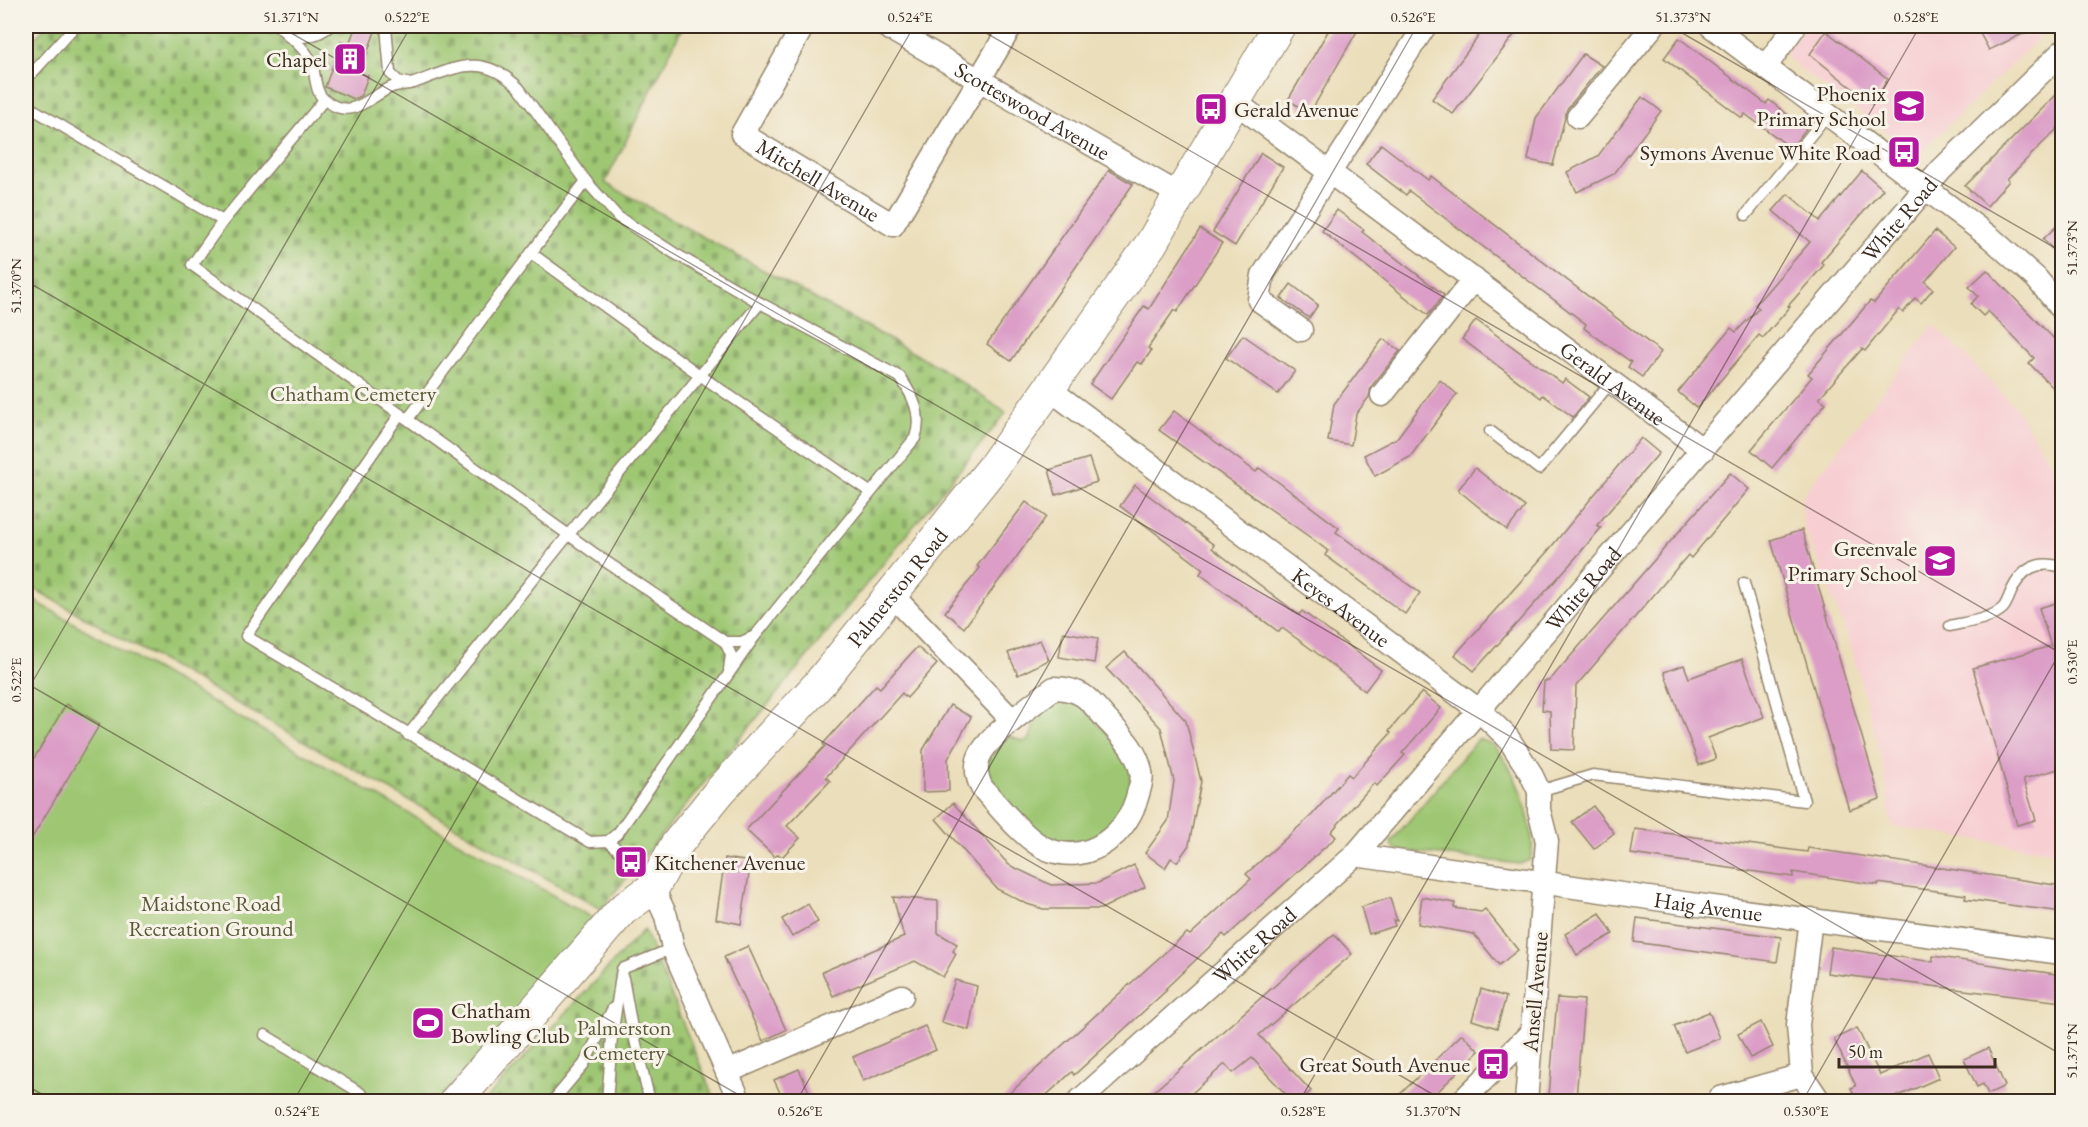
<svg xmlns="http://www.w3.org/2000/svg" width="2088" height="1127" font-family="'EB Garamond',serif">
	<style>
		.built { fill: #f7cfd3 }
		.green { fill: #9fc773; stroke: #6d7848; stroke-width: 1.5 }
		.cemetery { fill: url(#cemetery-stones); stroke: #6d7848; stroke-width: 1.5 }
		.building { fill: #dc9ec7 }
		.lines { fill: none; stroke-linecap: round; stroke-linejoin: round }
		.lane-casing { stroke: #93846c; stroke-width: 13 }
		.street-casing { stroke: #93846c; stroke-width: 25 }
		.secondary-casing { stroke: #93846c; stroke-width: 34 }
		.lane { stroke: #fff; stroke-width: 10 }
		.street { stroke: #fff; stroke-width: 22 }
		.secondary { stroke: #fff; stroke-width: 32 }
		.ticks { fill: none; stroke: #3b2a1e; stroke-width: 1.5; stroke-opacity: 0.45 }
		.labels { text-anchor: middle; dominant-baseline: central; stroke-width: 6; stroke-linejoin: round; paint-order: stroke }
		.poi-label { font-size: 22px; fill: #3b2a1e; stroke: #f7f3e8; text-anchor: end }
		.street-label { font-size: 22px; fill: #3b2a1e; stroke: #f7f3e8 }
		.park-label { font-size: 22px; fill: #595938; stroke: #f7f3e8 }
		.neatline { fill: none; stroke: #3b2a1e; stroke-width: 2 }
		.ticks-label { font-size: 15px; text-anchor: middle; fill: #3b2a1e }
	</style>
	<defs>
		<pattern id="cemetery-stones" width="16" height="16" patternUnits="userSpaceOnUse" patternTransform="scale(1.5)"><rect width="16" height="16" fill="#9fc773"/><path d="M2 7V4a2 2 0 0 1 4 0v3zM10 15v-3a2 2 0 0 1 4 0v3z" fill="#83a25e"/></pattern>
	</defs>
	<rect width="100%" height="100%" fill="#f7f3e8"/>
	<filter id="ink" filterUnits="userSpaceOnUse"><feTurbulence type="fractalNoise" baseFrequency=".0167" numOctaves="2"/><feDisplacementMap in="SourceGraphic" scale="12" xChannelSelector="R" yChannelSelector="G"/><feConvolveMatrix kernelMatrix="1 2 1 2 8 2 1 2 1" color-interpolation-filters="sRGB"/></filter>
	<filter id="wash" filterUnits="userSpaceOnUse"><feTurbulence type="fractalNoise" baseFrequency=".008" numOctaves="4" result="noise"/><feDisplacementMap in="SourceGraphic" scale="24" xChannelSelector="R" yChannelSelector="G"/><feGaussianBlur stdDeviation="1.35" result="paint"/><feColorMatrix in="noise" values="0 0 0 0 0 0 0 0 0 0 0 0 0 0 0 0 0 1.4 0 .05"/><feComposite in="paint" operator="in"/></filter>
	<g filter="url(#wash)">
		<rect width="100%" height="100%" fill="#ebdeba"/>
		<g class="built">
			<path d="M1806,26H2051L1921,152L1915,153L1790,61L1787,55L1788,49Z"/>
			<path d="M1934,324L2015,407L2062,481V853L1892,826L1882,759L1849,640L1804,526L1801,498Z"/>
		</g>
		<g class="green">
			<path d="M26,596L600,922L437,1101H26Z"/>
			<path d="M1055,698L1077,701L1127,755C1138,788 1122,806 1107,833L1073,845L1039,837L990,786L986,763L1008,736L1024,742L1030,738L1035,723L1031,716Z"/>
			<path d="M1478,739C1482,740 1488,742 1491,744C1514,760 1540,835 1530,860L1520,864L1397,850L1392,846L1391,842Z"/>
		</g>
		<g class="cemetery">
			<path d="M46,26H683L605,183L939,367L1006,413L601,909L26,584V49Z"/>
			<path d="M644,929L715,1101H484Z"/>
		</g>
		<g id="blocks">
			<g class="building">
				<path d="M356,26H377L360,73L368,76L361,96L354,99L325,87L341,42L349,44Z"/>
				<path d="M1331,26H1360L1310,113L1288,100Z"/>
				<path d="M1486,26H1521L1453,114L1432,99Z"/>
				<path d="M1976,26H2039L1989,50Z"/>
				<path d="M1826,31L1888,79L1872,104L1810,54Z"/>
				<path d="M1679,38L1766,104L1769,100L1806,129L1791,148L1745,114L1742,118L1664,58Z"/>
				<path d="M1583,54L1602,66L1567,109L1553,165L1528,160L1536,118Z"/>
				<path d="M2062,89V124L2007,179L2009,181L1987,206L1965,186Z"/>
				<path d="M1642,97L1661,111L1614,174L1577,192L1567,172L1598,156Z"/>
				<path d="M1381,144L1428,180L1431,176L1661,352L1642,377L1628,367L1631,362L1584,328L1586,324L1409,191L1406,195L1366,164Z"/>
				<path d="M1261,153L1283,167L1235,246L1213,232Z"/>
				<path d="M1109,170L1133,184L1011,361L987,344Z"/>
				<path d="M1862,171L1883,189L1821,262L1824,265L1788,306L1790,307L1763,338L1759,335L1697,408L1678,392L1731,328L1736,332L1759,308L1755,305L1810,242L1773,211L1788,194L1820,221Z"/>
				<path d="M1337,210L1364,230L1362,232L1444,295L1428,315L1322,231Z"/>
				<path d="M2062,221V259L2043,239Z"/>
				<path d="M1200,229L1222,243L1177,312L1174,310L1148,348L1151,351L1142,364L1137,362L1111,399L1090,384L1144,306L1149,309Z"/>
				<path d="M1935,231L1954,247L1925,282L1933,289L1921,303L1915,298L1903,313L1899,309L1865,351L1862,349L1819,398L1826,403L1772,468L1751,450L1812,377L1808,374L1870,301L1874,303Z"/>
				<path d="M1987,270L2062,347V397L2029,363L2034,358L1988,311L1983,316L1971,304L1978,296L1969,287Z"/>
				<path d="M1291,284L1318,305L1309,318L1281,298Z"/>
				<path d="M1476,320L1562,383L1565,379L1589,397L1573,417L1543,395L1541,398L1462,339Z"/>
				<path d="M1243,335L1295,371L1278,394L1226,358Z"/>
				<path d="M1383,339L1400,351L1371,387L1369,397L1356,414L1351,445L1328,441L1334,404Z"/>
				<path d="M1440,380L1457,394L1410,457L1375,476L1364,455L1397,438Z"/>
				<path d="M1174,411L1256,472L1259,468L1273,478L1339,528L1336,532L1420,593L1405,614L1325,555L1328,551L1311,538L1159,430Z"/>
				<path d="M1641,438L1659,453L1597,525L1601,528L1572,562L1474,671L1455,655L1547,552Z"/>
				<path d="M1089,458L1097,482L1056,495L1049,470Z"/>
				<path d="M1475,468L1525,507L1507,530L1458,490Z"/>
				<path d="M1730,473L1749,489L1691,558L1688,555L1576,686L1574,750L1551,749L1550,711L1542,710L1544,681H1549Z"/>
				<path d="M1135,485L1214,545L1212,548L1299,615L1302,611L1381,670L1365,691L1314,651L1282,628L1279,632L1200,574L1203,569L1120,506Z"/>
				<path d="M1026,502L1046,517L964,628L945,612L980,568L977,566Z"/>
				<path d="M1802,530L1880,799L1849,810L1771,540Z"/>
				<path d="M2062,601V768L2023,779L2036,820L2017,825L1973,668L2051,646L2039,608Z"/>
				<path d="M1063,632L1098,638L1094,663L1059,657Z"/>
				<path d="M1040,640L1049,660L1018,675L1008,653Z"/>
				<path d="M917,647L937,664L907,698L902,693L826,777L830,781L787,826L800,838L782,857L778,854L775,857L746,830L825,746L823,744L876,685L880,688Z"/>
				<path d="M1125,652L1186,721L1201,781L1189,845L1177,862L1171,858L1165,868L1145,853L1168,821L1174,781L1161,728L1106,668Z"/>
				<path d="M1742,659L1764,717L1708,738L1716,759L1699,765L1664,672L1684,665L1689,678Z"/>
				<path d="M1422,692L1441,708L1402,753L1405,755L1377,786L1374,783L1331,832L1336,837L1226,937L1223,934L1165,989L1167,990L1074,1075L1072,1072L1040,1101H1001L1151,965L1187,933L1190,935L1251,879L1246,874L1312,815L1348,774L1352,777L1391,733L1389,731Z"/>
				<path d="M66,704L100,724L26,848V772Z"/>
				<path d="M950,705L971,717L948,759L949,791L923,792V750Z"/>
				<path d="M953,803L1009,865L1051,885L1098,883L1134,865L1145,887L1101,909H1043L1027,904L997,889L936,819Z"/>
				<path d="M1593,806L1614,833L1594,849L1572,822Z"/>
				<path d="M1635,829L1807,852L1808,848L2062,886V912L1965,899L1966,895L1878,883V885L1793,872V877L1631,854Z"/>
				<path d="M725,858L751,862L741,924L716,919Z"/>
				<path d="M893,897L938,901V933L957,944L953,951L956,954L943,977L915,961L833,996L822,972L904,937Z"/>
				<path d="M1422,897L1455,903L1454,908L1481,912L1485,909L1518,950L1499,965L1474,934L1418,924Z"/>
				<path d="M1390,898L1397,921L1393,920L1395,926L1369,934L1361,907Z"/>
				<path d="M808,904L818,922L792,937L782,919Z"/>
				<path d="M1600,913L1613,934L1577,955L1565,934Z"/>
				<path d="M1637,918L1781,937L1777,962L1634,942Z"/>
				<path d="M1334,934L1352,954L1259,1035L1311,1091L1299,1101H1292L1252,1058L1233,1073L1225,1064L1183,1101H1143Z"/>
				<path d="M748,946L786,1030L763,1041L724,957Z"/>
				<path d="M1831,947L1933,962V956L2062,975V1002L1827,973Z"/>
				<path d="M955,980L977,986L969,1030L941,1022Z"/>
				<path d="M1481,989L1506,997L1497,1028L1472,1020Z"/>
				<path d="M1557,998L1584,1000L1576,1099L1549,1096Z"/>
				<path d="M1709,1012L1720,1038L1685,1052L1674,1026Z"/>
				<path d="M1761,1022L1773,1047L1750,1058L1738,1034Z"/>
				<path d="M925,1026L936,1050L863,1081L853,1057Z"/>
				<path d="M1857,1028L1880,1075L1928,1053L1939,1078L1887,1101H1857L1851,1088L1856,1086L1834,1039Z"/>
				<path d="M1462,1034L1479,1051L1428,1101H1393Z"/>
				<path d="M1988,1048L2005,1086L1988,1094L1983,1084L1977,1087L1964,1059Z"/>
				<path d="M799,1069L813,1101H784L774,1080Z"/>
			</g>
		</g>
	</g>
	<g filter="url(#ink)">
		<use href="#blocks" fill-opacity="0" stroke="#93846c" stroke-width="1.5"/>
		<g class="lines">
			<defs>
				<g id="lane">
					<path d="M278,26C289,36 306,49 312,63C316,75 314,93 326,101C353,121 368,97 392,87C399,84 407,85 414,83C457,67 482,52 519,88L586,181L618,217L674,253L760,303L900,377C913,396 923,415 915,438L755,636L741,642H725L605,561L192,265L223,221L324,100"/>
					<path d="M386,26L390,73L398,81L407,83"/>
					<path d="M289,37C306,38 317,36 330,26"/>
					<path d="M26,80L75,26"/>
					<path d="M26,105L223,221"/>
					<path d="M1746,215L1828,114"/>
					<path d="M531,253L586,181"/>
					<path d="M400,414L246,636L590,842L608,841L618,833L755,636"/>
					<path d="M408,419L531,253L701,376L870,492"/>
					<path d="M1490,431L1539,469L1611,382"/>
					<path d="M1950,626C1966,622 1990,620 2003,608C2006,605 2009,597 2011,592C2022,568 2037,560 2062,567"/>
					<path d="M725,642L731,655L729,670"/>
					<path d="M408,735L569,534L760,303"/>
					<path d="M1539,791L1593,775L1804,801L1744,583"/>
					<path d="M608,841L639,868L651,886"/>
					<path d="M623,978L631,1023L650,1102"/>
					<path d="M265,1035L359,1092L370,1102"/>
					<path d="M552,1102L584,1064L613,1008"/>
					<path d="M607,1102L612,1037L622,969L673,948"/>
				</g>
				<g id="street">
					<path id="s1" d="M803,26L742,134L893,225L1011,26"/>
					<path id="s2" d="M885,26L1180,195"/>
					<path d="M1711,26L1991,238L2036,278L2062,309"/>
					<path d="M1766,66L1795,26"/>
					<path id="s3" d="M1235,102L1703,450"/>
					<path d="M1578,117L1653,26"/>
					<path d="M1301,330L1259,300L1263,275L1425,26"/>
					<path id="s4" d="M1048,388L1480,711L1508,738L1530,772L1539,791V810L1547,841L1526,1102"/>
					<path d="M1382,395L1474,279"/>
					<path d="M892,595L1012,720"/>
					<path d="M1054,688C1082,689 1088,698 1106,719C1121,735 1137,750 1141,772C1143,779 1140,787 1138,794C1128,833 1091,865 1049,850C1026,842 999,806 982,788C978,780 975,770 978,760C984,738 1035,703 1054,688Z"/>
					<path id="s5" d="M1355,855L1683,903L2062,953"/>
					<path d="M653,888L666,916L673,948L740,1102"/>
					<path d="M1811,919L1798,1025L1802,1075L1820,1102"/>
					<path d="M727,1072L902,996"/>
					<path d="M1720,1098L1802,1075"/>
					<path id="s6" d="M1078,1102L1355,855L1941,170L2062,52"/>
					<path d="M1461,1102L1531,1033"/>
				</g>
				<g id="secondary">
					<path id="s7" d="M455,1102L622,910L653,888L676,845L720,791L819,684L992,469L1151,244L1279,26"/>
				</g>
			</defs>
			<use href="#lane" class="lane-casing"/>
			<use href="#street" class="street-casing"/>
			<use href="#secondary" class="secondary-casing"/>
			<use href="#lane" class="lane"/>
			<use href="#street" class="street"/>
			<use href="#secondary" class="secondary"/>
		</g>
	</g>
	<path class="ticks" d="M279,26L2062,1055M974,26L2062,654M1670,26L2062,252M26,281L1446,1102M26,683L751,1102M26,693L411,26M26,1085L55,1102M293,1102L914,26M796,1102L1417,26M1299,1102L1920,26M1802,1102L2062,649"/>
	<defs>
		<symbol id="building-square" viewBox="-11 -11 22 22"><rect x="-9" y="-9" width="18" height="18" rx="4" fill="#b5179e" stroke="#f7f3e8"/><path d="M-4-6H4V6H1V3H-1V6H-4ZM-2.5-4.3h1.7v1.8h-1.7ZM.8-4.3h1.7v1.8H.8ZM-2.5-1h1.7V.8h-1.7ZM.8-1h1.7V.8H.8Z" fill="#fff"/></symbol>
		<symbol id="school-square" viewBox="-11 -11 22 22"><rect x="-9" y="-9" width="18" height="18" rx="4" fill="#b5179e" stroke="#f7f3e8"/><path d="M0-5L7-2L0 1L-7-2ZM-4 1L0 2.5L4 1V4Q0 6-4 4Z" fill="#fff"/></symbol>
		<symbol id="bus-square" viewBox="-11 -11 22 22"><rect x="-9" y="-9" width="18" height="18" rx="4" fill="#b5179e" stroke="#f7f3e8"/><path d="M-5-6H5V4H4V6H2V4H-2V6H-4V4H-5ZM-3.5-4V0h7V-4ZM-3.5 1.2v1.5H-2V1.2ZM2 1.2v1.5H3.5V1.2Z" fill="#fff"/></symbol>
		<symbol id="stadium-square" viewBox="-11 -11 22 22"><rect x="-9" y="-9" width="18" height="18" rx="4" fill="#b5179e" stroke="#f7f3e8"/><path d="M0-5a6.5 5 0 1 0 0 10a6.5 5 0 1 0 0-10ZM-3.5-1.8h7v3.6h-7Z" fill="#fff"/></symbol>
	</defs>
	<g fill-rule="evenodd">
		<use href="#building-square" x="331" y="40" width="38" height="38"/>
		<use href="#school-square" x="1890" y="87" width="38" height="38"/>
		<use href="#bus-square" x="1192" y="90" width="38" height="38"/>
		<use href="#bus-square" x="1885" y="133" width="38" height="38"/>
		<use href="#school-square" x="1921" y="542" width="38" height="38"/>
		<use href="#bus-square" x="612" y="843" width="38" height="38"/>
		<use href="#stadium-square" x="409" y="1004" width="38" height="38"/>
		<use href="#bus-square" x="1474" y="1045" width="38" height="38"/>
	</g>
	<g class="labels">
		<g class="poi-label">
			<text x="327" y="59">Chapel</text>
			<text x="1886" y="93">Phoenix<tspan x="1886" dy="25">Primary School</tspan></text>
			<text x="1234" y="109" text-anchor="start">Gerald Avenue</text>
			<text x="1881" y="152">Symons Avenue White Road</text>
			<text x="1917" y="548">Greenvale<tspan x="1917" dy="25">Primary School</tspan></text>
			<text x="654" y="862" text-anchor="start">Kitchener Avenue</text>
			<text x="451" y="1010" text-anchor="start">Chatham<tspan x="451" dy="25">Bowling Club</tspan></text>
			<text x="1470" y="1064">Great South Avenue</text>
		</g>
		<g class="street-label">
			<text stroke="none"><textPath href="#s2" startOffset="170">Scotteswood Avenue</textPath></text>
			<text stroke="none"><textPath href="#s1" startOffset="213">Mitchell Avenue</textPath></text>
			<text stroke="none"><textPath href="#s6" startOffset="1208">White Road</textPath></text>
			<text stroke="none"><textPath href="#s3" startOffset="471">Gerald Avenue</textPath></text>
			<text stroke="none"><textPath href="#s7" startOffset="681">Palmerston Road</textPath></text>
			<text stroke="none"><textPath href="#s6" startOffset="722">White Road</textPath></text>
			<text stroke="none"><textPath href="#s4" startOffset="366">Keyes Avenue</textPath></text>
			<text stroke="none"><textPath href="#s5" startOffset="357">Haig Avenue</textPath></text>
			<text stroke="none"><textPath href="#s6" startOffset="236">White Road</textPath></text>
			<text transform="translate(1535 992) rotate(-85)">Ansell Avenue</text>
		</g>
		<g class="park-label">
			<text x="353" y="393">Chatham Cemetery</text>
			<text x="211" y="903">Maidstone Road<tspan x="211" dy="25">Recreation Ground</tspan></text>
			<text x="624" y="1027">Palmerston<tspan x="624" dy="25">Cemetery</tspan></text>
		</g>
	</g>
	<rect width="2088" height="1127" fill="none" stroke="#f7f3e8" stroke-width="66"/>
	<path d="M1839 1058v9h156v-9" fill="none" stroke="#3b2a1e" stroke-width="3"/>
	<text x="1848" y="1058" font-size="18" fill="#3b2a1e" stroke="#f7f3e8" stroke-width="4.5" paint-order="stroke">50 m</text>
	<rect x="33" y="33" width="2022" height="1061" class="neatline"/>
	<g class="ticks-label">
		<text x="291" y="22">51.371°N</text>
		<text x="407" y="22">0.522°E</text>
		<text x="910" y="22">0.524°E</text>
		<text x="1413" y="22">0.526°E</text>
		<text x="1683" y="22">51.373°N</text>
		<text x="1916" y="22">0.528°E</text>
		<text transform="translate(2072 248) rotate(-90)" y="5">51.373°N</text>
		<text transform="translate(16 286) rotate(-90)" y="5">51.370°N</text>
		<text transform="translate(2072 662) rotate(-90)" y="5">0.530°E</text>
		<text transform="translate(16 680) rotate(-90)" y="5">0.522°E</text>
		<text transform="translate(2072 1051) rotate(-90)" y="5">51.371°N</text>
		<text x="297" y="1116">0.524°E</text>
		<text x="800" y="1116">0.526°E</text>
		<text x="1303" y="1116">0.528°E</text>
		<text x="1433" y="1116">51.370°N</text>
		<text x="1806" y="1116">0.530°E</text>
	</g>
</svg>
